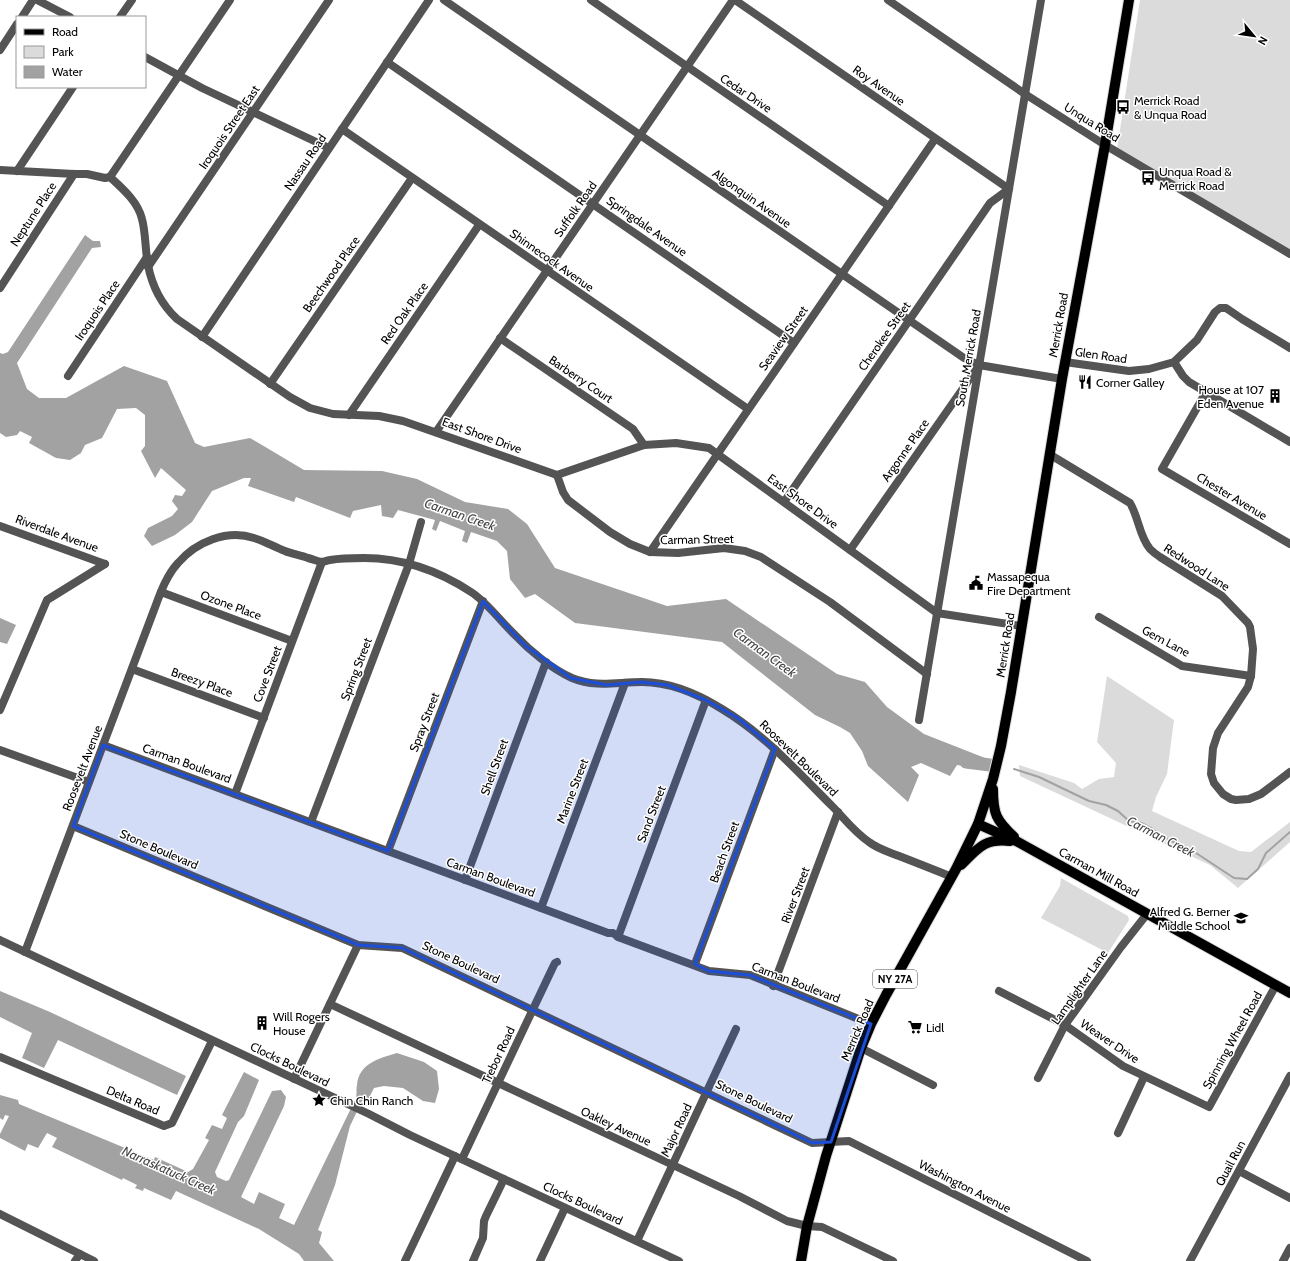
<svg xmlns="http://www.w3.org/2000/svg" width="1290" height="1261" font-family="Cabin,sans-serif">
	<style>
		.green { fill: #dbdbdb }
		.water { fill: #a2a2a2 }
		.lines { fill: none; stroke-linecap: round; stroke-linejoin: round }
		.stream { stroke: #a2a2a2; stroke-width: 2 }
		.river { stroke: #a2a2a2; stroke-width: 13 }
		.primary-casing { stroke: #dbdbdb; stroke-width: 12 }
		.minor { stroke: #545454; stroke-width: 8 }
		.tertiary { stroke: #545454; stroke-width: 8 }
		.primary { stroke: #000; stroke-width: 10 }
		.marked { fill: #1d4ed8; fill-opacity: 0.2; stroke: #1d4ed8; stroke-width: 3; stroke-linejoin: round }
		.labels { text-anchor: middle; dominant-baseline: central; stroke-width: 3; stroke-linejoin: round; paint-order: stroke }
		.shield { fill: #fff; stroke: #4c4c4c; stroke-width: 1 }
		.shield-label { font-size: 11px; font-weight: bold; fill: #000 }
		.street-label { font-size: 12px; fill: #000; stroke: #fff }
		.poi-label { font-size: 12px; fill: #000; stroke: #fff; text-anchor: start }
		.water-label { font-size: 13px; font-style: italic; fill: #434343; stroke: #fff }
	</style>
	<rect width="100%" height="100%" fill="#fff"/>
	<g class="green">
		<path d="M1140,0H1290V250L1117,149Z"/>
		<path d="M1107,676L1174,720L1167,774L1156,797L1152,811L1239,851L1251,852L1290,822V842L1238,888L1210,865L1020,776L1019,765L1074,783L1082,789L1099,779L1114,777L1116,763L1097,742Z"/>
		<path d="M1061,878L1128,916L1129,920L1108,953L1041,918L1060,886Z"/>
	</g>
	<g class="water">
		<path d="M85,235L93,241H100L101,247L92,248L17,363L27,389L39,398H66L124,366L167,381L195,443L204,447L250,438L304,470L382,471L417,479L465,502L508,509L527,524L555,568L667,606L726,599L837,674L865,682L887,707L924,734L985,758L981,769L957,765L950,776L921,763L911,767L919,775L908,802L868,766L862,751L850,733L840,727L815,715L722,642L575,623L535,594L525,598L510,579L507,551L497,541L471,532L467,543L462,541L465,531L440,521L436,531L432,529L435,520L398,510L393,518L382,516L381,505L353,511L350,518L296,497L294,502L248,486L251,478H244L212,491L192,522L175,535L152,546L144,536L148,528L172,516L178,509L172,501L175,495L182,496L186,490L161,468L155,478L141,451L145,446V415L136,408L117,409L102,438L85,445L81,453L70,460L56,458L29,443L32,437L20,431L17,435L6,437L0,433V353L3,354L8,352Z"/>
		<path d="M0,618L16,625L7,644L0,642Z"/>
		<path d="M0,991L50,1012L186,1076L177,1095L58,1040L44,1068L22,1058L32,1033L0,1017Z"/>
		<path d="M397,1053L424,1062L437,1071L439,1089L435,1103L423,1101L403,1088L384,1086L374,1088L368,1100L362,1101L350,1126L335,1185L318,1230L322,1232L319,1243L334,1261H304L299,1254L259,1229L176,1191L171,1200L144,1188L143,1191L135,1188L137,1185L123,1178L122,1180L52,1147L57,1138L47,1133L38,1148L28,1144L25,1151L0,1138V1134L9,1116L5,1115L3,1120L0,1118V1095L18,1100L19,1104L154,1160L155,1157L188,1172L193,1169L209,1140L205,1138L212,1125L222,1129L227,1118L222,1115L244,1072L259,1080L244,1116L238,1122L215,1172L217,1177L226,1181L229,1180L272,1091L281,1090L286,1097L284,1106L241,1197L254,1204L259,1192L285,1204L279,1218L294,1225L356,1098C357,1093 356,1089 357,1085C359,1063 380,1058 397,1053Z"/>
	</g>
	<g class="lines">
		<path class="stream" d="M1014,769L1039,777L1089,801L1106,805L1118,811L1129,821L1142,823L1151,828L1167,839L1190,849L1234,878L1247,879L1258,869L1266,853L1290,832"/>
		<path class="river" d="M966,762L990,765"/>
		<defs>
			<g id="primary">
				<path d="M993,789C993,814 996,820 1014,837"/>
				<path d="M978,824L1018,842L1290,993"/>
				<path d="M961,865C978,848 985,838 1010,841"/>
				<path d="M801,1261L807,1226L826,1156L861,1048L871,1024L886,995L956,869L978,824L993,779L1001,746L1011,692L1062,379L1105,145L1129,0"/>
			</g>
		</defs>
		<use href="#primary" class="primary-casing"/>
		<g class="minor">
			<path d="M37,0L70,17"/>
			<path d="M444,0L964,358L979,365L1062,379"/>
			<path d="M591,0L889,206"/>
			<path d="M735,0L1009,189L990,203L784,502"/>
			<path d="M22,17L33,0"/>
			<path d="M120,17L132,0"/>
			<path d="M0,50L17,24"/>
			<path d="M145,57L202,88L329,148"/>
			<path d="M387,62L794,343"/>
			<path d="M342,129L748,409"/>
			<path d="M0,170L74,174H87L105,178L110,177"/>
			<path d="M17,171L73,87"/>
			<path d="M110,177C123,189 138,202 142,219C146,234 145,250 148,265C152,286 162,305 177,319L290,397L310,408L333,414L379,416L403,421L557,475L644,445L676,443L709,448L937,613L1021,626"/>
			<path d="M110,177L230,0"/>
			<path d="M148,267L329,0"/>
			<path d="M0,288L74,174"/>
			<path d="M202,337L429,0"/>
			<path d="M500,338L633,429L644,445"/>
			<path d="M1065,362L1129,371L1149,369L1174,362L1197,340L1215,312L1220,308H1226L1242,319L1290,348"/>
			<path d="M1174,362L1183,376L1189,382L1290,442"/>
			<path d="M68,376L147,257"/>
			<path d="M270,384L412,178"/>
			<path d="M1206,392L1162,469L1290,544"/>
			<path d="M349,415L479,225"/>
			<path d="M436,432L733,0"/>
			<path d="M1049,454L1130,503C1139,518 1139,536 1150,549C1153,552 1157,555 1160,557L1222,596L1248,623L1250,627L1253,649L1251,676L1248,687L1218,733L1213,748L1211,774L1214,783L1223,794L1231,799L1236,800L1249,799L1261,794L1290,772"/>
			<path d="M557,475L563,492L568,500L610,532L630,544L650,552L678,553L724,548L745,551L761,557L830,602L927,674"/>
			<path d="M0,526L105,564"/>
			<path d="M850,550L978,367"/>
			<path d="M650,552L935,139"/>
			<path d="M161,592L292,641"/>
			<path d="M1099,617L1182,666L1251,676"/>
			<path d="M132,669L264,718"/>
			<path d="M0,710L47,600L105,564"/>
			<path d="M919,720L1041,0"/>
			<path d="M103,745L608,933H613L618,937L709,971L750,975L871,1024"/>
			<path d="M0,750L89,782"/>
			<path d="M235,794L322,562"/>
			<path d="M311,822L409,564L421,522"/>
			<path d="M73,826L358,945L402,948L812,1143L849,1141L1087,1261"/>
			<path d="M388,851L483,601"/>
			<path d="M465,880L546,662"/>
			<path d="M541,908L625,683"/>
			<path d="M618,937L706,700"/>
			<path d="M0,940L369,1114L410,1135L679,1261"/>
			<path d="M25,952L154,610C160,594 166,576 178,563C196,542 227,529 254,538C265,541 274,547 285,551C292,554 300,555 308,558C312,559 317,561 321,562C324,562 328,560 330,560C341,558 353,558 364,558C402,558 439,571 471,592C488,603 500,621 515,635C530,651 552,669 572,678C596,688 617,682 642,682C671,682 698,694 722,709C764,734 797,771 832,806C844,818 854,832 869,842C878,849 889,852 899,856C917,863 935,870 952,877"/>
			<path d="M695,964L775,749"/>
			<path d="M773,986L838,812"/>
			<path d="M999,991L1065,1025L1123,1066L1209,1107L1276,985"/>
			<path d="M330,1004L739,1196L787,1221L807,1226L822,1227L893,1261"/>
			<path d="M861,1048L933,1085"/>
			<path d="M0,1057L164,1126L172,1123L212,1041"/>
			<path d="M1038,1078L1065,1025L1121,947L1147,914"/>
			<path d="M294,1079L358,945"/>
			<path d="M1118,1133L1144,1077"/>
			<path d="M462,1159L553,967L555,963L557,962"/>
			<path d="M1239,1171L1290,1198"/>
			<path d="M0,1214L94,1261"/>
			<path d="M637,1241L736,1029"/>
			<path d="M75,1261L80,1254"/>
			<path d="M405,1261L455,1156"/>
			<path d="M473,1261L483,1238L484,1221L486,1216L504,1179"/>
			<path d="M540,1261L565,1208"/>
			<path d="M1190,1261L1290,1076"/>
			<path d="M1283,1261L1290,1248"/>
		</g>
		<path class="tertiary" d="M888,0L1025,94L1105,145L1290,254"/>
		<use href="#primary" class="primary"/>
	</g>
	<path class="marked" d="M483,601L526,646L571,678L607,685L641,682L668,685L706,700L738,718L775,749L695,964L709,971L750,975L871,1024L831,1142L812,1143L402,948L358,945L73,826L103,745L388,851Z"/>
	<defs>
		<symbol id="bus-bare" viewBox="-9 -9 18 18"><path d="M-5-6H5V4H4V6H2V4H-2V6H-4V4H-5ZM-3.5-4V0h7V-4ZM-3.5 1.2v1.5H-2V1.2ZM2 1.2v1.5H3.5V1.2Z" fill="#000" stroke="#fff" stroke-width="2.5" paint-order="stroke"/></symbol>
		<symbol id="restaurant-bare" viewBox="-9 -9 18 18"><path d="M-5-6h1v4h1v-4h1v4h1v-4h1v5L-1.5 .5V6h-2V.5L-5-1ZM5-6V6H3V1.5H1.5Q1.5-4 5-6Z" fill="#000" stroke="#fff" stroke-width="2.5" paint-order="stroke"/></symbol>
		<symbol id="building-bare" viewBox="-9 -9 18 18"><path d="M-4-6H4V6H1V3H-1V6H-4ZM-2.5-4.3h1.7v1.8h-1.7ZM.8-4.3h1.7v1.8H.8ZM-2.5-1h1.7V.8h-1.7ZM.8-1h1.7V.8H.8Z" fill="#000" stroke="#fff" stroke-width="2.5" paint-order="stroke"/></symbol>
		<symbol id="civic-bare" viewBox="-9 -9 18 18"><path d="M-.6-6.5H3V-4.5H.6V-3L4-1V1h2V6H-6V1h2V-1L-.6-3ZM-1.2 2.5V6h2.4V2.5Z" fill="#000" stroke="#fff" stroke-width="2.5" paint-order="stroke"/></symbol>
		<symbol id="school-bare" viewBox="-9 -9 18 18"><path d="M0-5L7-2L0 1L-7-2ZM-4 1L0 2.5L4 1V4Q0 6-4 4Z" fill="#000" stroke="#fff" stroke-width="2.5" paint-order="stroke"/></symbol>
		<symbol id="supermarket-bare" viewBox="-9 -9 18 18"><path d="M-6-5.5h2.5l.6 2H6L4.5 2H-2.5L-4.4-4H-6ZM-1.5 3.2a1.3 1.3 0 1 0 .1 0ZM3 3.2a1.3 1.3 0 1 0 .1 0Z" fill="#000" stroke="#fff" stroke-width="2.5" paint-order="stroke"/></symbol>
		<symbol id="sight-bare" viewBox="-9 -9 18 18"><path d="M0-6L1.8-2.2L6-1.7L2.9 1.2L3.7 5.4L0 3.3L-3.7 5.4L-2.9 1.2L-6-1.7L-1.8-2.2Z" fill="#000" stroke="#fff" stroke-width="2.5" paint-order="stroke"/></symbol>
	</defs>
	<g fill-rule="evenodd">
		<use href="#bus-bare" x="1113" y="97" width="20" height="20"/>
		<use href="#bus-bare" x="1138" y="168" width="20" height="20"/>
		<use href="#restaurant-bare" x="1075" y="372" width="20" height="20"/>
		<use href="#building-bare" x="1265" y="386" width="20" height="20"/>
		<use href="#civic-bare" x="966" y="573" width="20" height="20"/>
		<use href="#school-bare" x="1231" y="908" width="20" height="20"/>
		<use href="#building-bare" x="252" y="1013" width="20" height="20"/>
		<use href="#supermarket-bare" x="905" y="1017" width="20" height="20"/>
		<use href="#sight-bare" x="309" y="1090" width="20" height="20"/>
	</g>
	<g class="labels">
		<rect class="shield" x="873" y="970" width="44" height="18" rx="3"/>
		<g class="shield-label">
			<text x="895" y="979">NY 27A</text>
		</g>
		<g class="street-label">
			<text transform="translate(879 85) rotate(35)">Roy Avenue</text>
			<text transform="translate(746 93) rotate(34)">Cedar Drive</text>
			<text transform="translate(1092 122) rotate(32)">Unqua Road</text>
			<text transform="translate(229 127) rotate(-56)">Iroquois Street East</text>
			<text transform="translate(305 162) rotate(-56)">Nassau Road</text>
			<text transform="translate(752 198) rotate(35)">Algonquin Avenue</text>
			<text transform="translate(575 209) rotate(-55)">Suffolk Road</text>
			<text transform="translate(33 214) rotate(-57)">Neptune Place</text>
			<text transform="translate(647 226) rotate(35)">Springdale Avenue</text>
			<text transform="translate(552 260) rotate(35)">Shinnecock Avenue</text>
			<text transform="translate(331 274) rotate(-55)">Beechwood Place</text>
			<text transform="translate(97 310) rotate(-56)">Iroquois Place</text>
			<text transform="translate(404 313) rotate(-55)">Red Oak Place</text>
			<text transform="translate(1058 325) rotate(-80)">Merrick Road</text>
			<text transform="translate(884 336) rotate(-55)">Cherokee Street</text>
			<text transform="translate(783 338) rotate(-55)">Seaview Street</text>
			<text transform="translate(1101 355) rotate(8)">Glen Road</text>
			<text transform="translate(968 358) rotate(-80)">South Merrick Road</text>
			<text transform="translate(581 379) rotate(34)">Barberry Court</text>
			<text transform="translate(482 435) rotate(20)">East Shore Drive</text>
			<text transform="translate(905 450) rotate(-55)">Argonne Place</text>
			<text transform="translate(1232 496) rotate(31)">Chester Avenue</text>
			<text transform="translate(803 501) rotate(36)">East Shore Drive</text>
			<text transform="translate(57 533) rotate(20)">Riverdale Avenue</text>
			<text transform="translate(697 539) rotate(-1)">Carman Street</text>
			<text transform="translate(1197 567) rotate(33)">Redwood Lane</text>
			<text transform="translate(231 605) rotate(20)">Ozone Place</text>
			<text transform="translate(1166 641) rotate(28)">Gem Lane</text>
			<text transform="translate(1005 645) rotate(-81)">Merrick Road</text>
			<text transform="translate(356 669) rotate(-69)">Spring Street</text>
			<text transform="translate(267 674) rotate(-69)">Cove Street</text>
			<text transform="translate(202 682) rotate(20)">Breezy Place</text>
			<text transform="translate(424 722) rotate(-69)">Spray Street</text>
			<text transform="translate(799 758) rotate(44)">Roosevelt Boulevard</text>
			<text transform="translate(187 763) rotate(20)">Carman Boulevard</text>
			<text transform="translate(494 767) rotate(-70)">Shell Street</text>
			<text transform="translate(82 768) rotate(-69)">Roosevelt Avenue</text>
			<text transform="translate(572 791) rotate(-69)">Marine Street</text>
			<text transform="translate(651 814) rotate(-69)">Sand Street</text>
			<text transform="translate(159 849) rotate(23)">Stone Boulevard</text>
			<text transform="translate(724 852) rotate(-70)">Beach Street</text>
			<text transform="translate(1099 872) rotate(29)">Carman Mill Road</text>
			<text transform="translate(491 877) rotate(20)">Carman Boulevard</text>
			<text transform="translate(795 895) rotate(-69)">River Street</text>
			<text transform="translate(461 962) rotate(25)">Stone Boulevard</text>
			<text transform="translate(796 982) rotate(21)">Carman Boulevard</text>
			<text transform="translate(1079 987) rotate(-55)">Lamplighter Lane</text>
			<text transform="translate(857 1030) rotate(-67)">Merrick Road</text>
			<text transform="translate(1232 1040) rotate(-61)">Spinning Wheel Road</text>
			<text transform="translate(1110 1041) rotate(34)">Weaver Drive</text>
			<text transform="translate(498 1055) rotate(-65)">Trebor Road</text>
			<text transform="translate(290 1064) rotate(26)">Clocks Boulevard</text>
			<text transform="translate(133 1100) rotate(23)">Delta Road</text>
			<text transform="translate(754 1101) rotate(26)">Stone Boulevard</text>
			<text transform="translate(616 1126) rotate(25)">Oakley Avenue</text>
			<text transform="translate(676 1130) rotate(-65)">Major Road</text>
			<text transform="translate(1230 1163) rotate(-62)">Quail Run</text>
			<text transform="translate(965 1186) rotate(27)">Washington Avenue</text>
			<text transform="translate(583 1203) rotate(25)">Clocks Boulevard</text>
		</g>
		<g class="poi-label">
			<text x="1134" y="100">Merrick Road<tspan x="1134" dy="14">&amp; Unqua Road</tspan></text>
			<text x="1159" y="171">Unqua Road &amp;<tspan x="1159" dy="14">Merrick Road</tspan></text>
			<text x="1096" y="382">Corner Galley</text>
			<text x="1264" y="389" text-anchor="end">House at 107<tspan x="1264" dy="14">Eden Avenue</tspan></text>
			<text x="987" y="576">Massapequa<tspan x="987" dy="14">Fire Department</tspan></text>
			<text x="1230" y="911" text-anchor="end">Alfred G. Berner<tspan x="1230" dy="14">Middle School</tspan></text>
			<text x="273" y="1016">Will Rogers<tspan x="273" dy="14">House</tspan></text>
			<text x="926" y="1027">Lidl</text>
			<text x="330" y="1100">Chin Chin Ranch</text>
		</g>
		<g class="water-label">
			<text transform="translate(460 514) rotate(19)">Carman Creek</text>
			<text transform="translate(765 652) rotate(36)">Carman Creek</text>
			<text transform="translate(1161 836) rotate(27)">Carman Creek</text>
			<text transform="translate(169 1170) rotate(24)">Narraskatuck Creek</text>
		</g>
	</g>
	<rect x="16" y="16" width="130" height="72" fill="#ffffff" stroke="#999999"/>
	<rect x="24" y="29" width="20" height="6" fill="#000000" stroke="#999999"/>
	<text x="52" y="36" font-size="12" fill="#000000">Road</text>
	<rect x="24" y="46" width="20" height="12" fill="#dbdbdb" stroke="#999999"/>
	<text x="52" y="56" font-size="12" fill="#000000">Park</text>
	<rect x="24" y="66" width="20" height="12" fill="#a2a2a2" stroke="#999999"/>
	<text x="52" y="76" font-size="12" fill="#000000">Water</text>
	<g transform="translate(1254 36) rotate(119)" stroke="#ffffff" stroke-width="3" paint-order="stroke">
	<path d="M0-3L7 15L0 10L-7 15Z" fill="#000000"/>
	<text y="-6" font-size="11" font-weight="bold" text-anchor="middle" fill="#000000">N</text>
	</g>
</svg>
